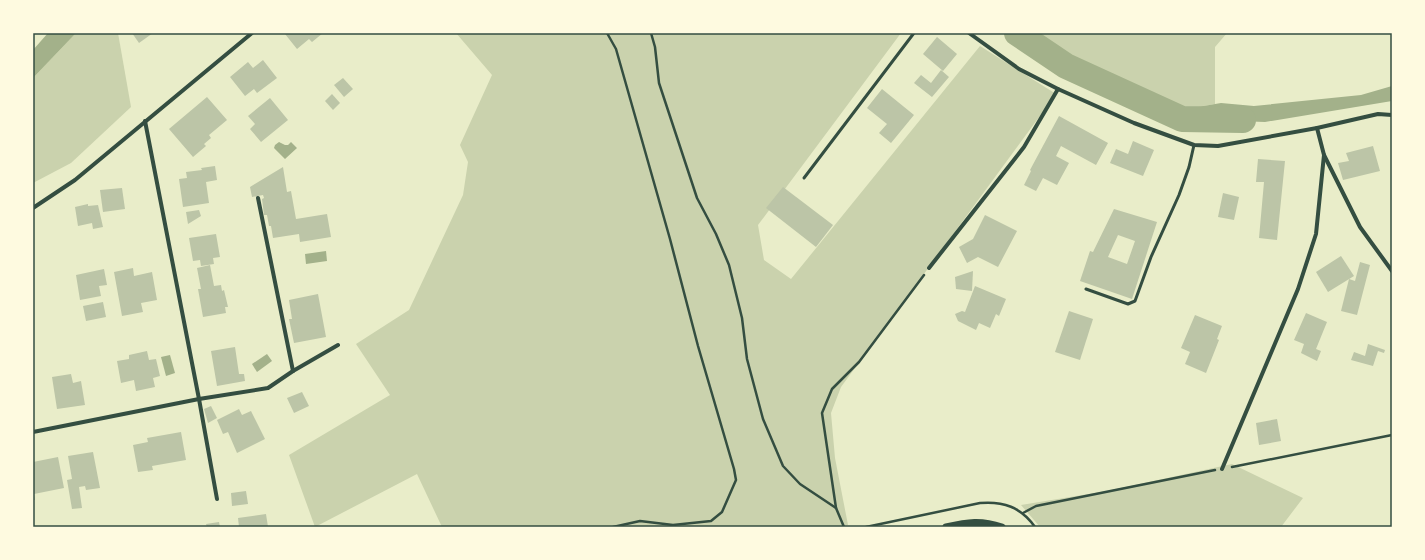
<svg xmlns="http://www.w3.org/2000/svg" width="1425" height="560" font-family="Barlow,sans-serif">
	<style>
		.green { fill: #cad2ad }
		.water { fill: #a3b18a }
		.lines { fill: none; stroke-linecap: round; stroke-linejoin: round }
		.river { stroke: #a3b18a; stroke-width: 26 }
		.building { fill: #bcc5a7; fill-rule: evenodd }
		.path { stroke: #344e41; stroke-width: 2.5 }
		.service { stroke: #344e41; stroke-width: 3 }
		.minor { stroke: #344e41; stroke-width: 4 }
		.tertiary { stroke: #344e41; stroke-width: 7 }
		.neatline { fill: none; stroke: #344e41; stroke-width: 1.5 }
	</style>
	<rect width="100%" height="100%" fill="#e9edc9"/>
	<g class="green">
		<path d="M76,33H118L131,107L71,163L33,183V78Z"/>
		<path d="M456,33H901L758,225L764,260L791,279L980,46L1056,94L841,387L831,413L835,458L848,525L840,527H442L417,474L315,527L289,455L390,395L356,344L409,310L463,195L468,162L460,145L492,75Z"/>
		<path d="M1028,33H1227L1215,47V104L1186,109L1070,61Z"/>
		<path d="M1232,464L1303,498L1281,527H1040L1021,505L1107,491Z"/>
	</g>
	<g class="water">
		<path d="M48,33H76L33,78V50Z"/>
		<path d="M1017,33H1028L1070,61L1186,109L1221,103L1254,106L1361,95L1392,86V101L1265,122L1182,119L1066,66Z"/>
		<path d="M279,142L285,145H288L291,142L297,148L285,159L274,148L275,145Z"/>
		<path d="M326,251L327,261L306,264L305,254Z"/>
		<path d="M267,354L272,361L257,372L252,364Z"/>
		<path d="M170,355L175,373L166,376L161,357Z"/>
	</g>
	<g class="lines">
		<path class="river" d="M1017,33L1066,66L1182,119L1243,120"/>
	</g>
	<g class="building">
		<path d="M132,33H153L139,43Z"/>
		<path d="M287,33H323L312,42L309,39L297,49L285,34Z"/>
		<path d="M937,37L957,54L943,71L923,54Z"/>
		<path d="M263,60L277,78L257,93L254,89L245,96L230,77L248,62L253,68Z"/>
		<path d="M941,70L949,77L932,97L914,83L921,75L931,83Z"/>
		<path d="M343,78L353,89L344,97L334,85Z"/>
		<path d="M882,89L914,115L891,143L879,133L887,124L867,108Z"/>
		<path d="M332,94L340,103L333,110L325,101Z"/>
		<path d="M207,97L227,120L209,135L211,138L204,144L206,146L193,157L169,129Z"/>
		<path d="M270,98L288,120L261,142L250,129L255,124L248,116Z"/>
		<path d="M1059,116L1108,143L1096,165L1061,146L1056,156L1069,163L1057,185L1043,178L1036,191L1024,185L1031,171L1030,170Z"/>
		<path d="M1133,141L1154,150L1143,176L1110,163L1116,149L1128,154Z"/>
		<path d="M1373,146L1380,171L1343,180L1338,163L1349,161L1346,153Z"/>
		<path d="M1258,159L1285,161L1277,240L1259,238L1264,182H1256Z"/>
		<path d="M215,166L217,180L206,182L209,203L183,207L179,179L187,178L186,172L202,170L201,168Z"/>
		<path d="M283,167L287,192L291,191L296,219L327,214L331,237L300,242L299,234L273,238L271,226H269L267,215H264L262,199L264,198L263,195L252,197L250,187Z"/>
		<path d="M783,187L833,225L816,247L766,208Z"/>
		<path d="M122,188L125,209L103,212L100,190Z"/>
		<path d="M1223,193L1239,197L1234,220L1218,217Z"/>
		<path d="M88,204V206L98,205L103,227L93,229L92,223L78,226L75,207Z"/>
		<path d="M1114,209L1157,222L1132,299L1080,281L1090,251L1093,252ZM1118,235L1135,241L1127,264L1108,257Z"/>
		<path d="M199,210L201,216L188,224L186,212Z"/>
		<path d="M985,215L1017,231L998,267L978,257L967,263L959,247L973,239Z"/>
		<path d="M216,234L220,257L213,258L214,264L201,266L200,260L193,261L189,238Z"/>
		<path d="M1341,256L1354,276L1328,292L1316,272Z"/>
		<path d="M1360,262L1370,265L1357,315L1341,311L1349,279L1355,281Z"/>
		<path d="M210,265L214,286L221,285L222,291L224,290L228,307H225L226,313L203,317L198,289H201L197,268Z"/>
		<path d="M133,268L134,276L152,272L157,300L141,303L143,312L122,316L114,272Z"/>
		<path d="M104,269L107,285L99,286L101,296L80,300L76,275Z"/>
		<path d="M973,271L972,291L956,289L955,277Z"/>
		<path d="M975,286L1006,299L999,316L996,314L990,328L979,323L976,330L958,321L955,314L962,311L965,312Z"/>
		<path d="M318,294L326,337L294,343L289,319H292L289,300Z"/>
		<path d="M103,302L106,317L86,321L83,306Z"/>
		<path d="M1069,311L1093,319L1080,360L1055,352Z"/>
		<path d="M1306,313L1327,322L1316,349L1321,351L1317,361L1301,353L1304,344L1294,340Z"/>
		<path d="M1195,315L1222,326L1217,339L1219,340L1206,373L1185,364L1190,352L1181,348Z"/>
		<path d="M1368,344L1385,350L1384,353L1378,351L1373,366L1351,360L1354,352L1365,356Z"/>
		<path d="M235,347L239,374H244L245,381L217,386L211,351Z"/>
		<path d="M147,351L149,360L156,359L160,376L153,378L155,387L136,391L134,380L121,383L117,361L129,359V355Z"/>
		<path d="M71,374L73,383L81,381L85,405L57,409L52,377Z"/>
		<path d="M302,392L309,406L294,413L287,398Z"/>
		<path d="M211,406L217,418L208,423L204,409Z"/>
		<path d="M239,409L242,415L251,411L265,439L237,453L228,432L223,434L217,420Z"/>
		<path d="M1277,419L1281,441L1259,445L1256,423Z"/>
		<path d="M181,432L186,460L152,466L153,470L138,472L133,445L148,442L147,438Z"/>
		<path d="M93,452L100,488L86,490L85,486L79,487L82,508L72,509L67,480L72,479L68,456Z"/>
		<path d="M58,457L64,488L34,494L35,500H33V462Z"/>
		<path d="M246,491L248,504L232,506L231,493Z"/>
		<path d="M266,514L268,527H239L238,518Z"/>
		<path d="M219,522L220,527H207L206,524Z"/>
	</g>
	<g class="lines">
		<g class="path">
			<path d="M607,33L616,49L670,239L698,346L734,469L736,480L722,512L711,521L673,525L640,521L613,527"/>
			<path d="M651,33L655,47L659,83L697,198L716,234L729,265L742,318L747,359L763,419L783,466L800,484L836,508"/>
			<path d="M1232,467L1392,435"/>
			<path d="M1023,513L1036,506L1215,470"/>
			<path d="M844,527L836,508L822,413L832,389L859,362L924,275"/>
			<path d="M866,527L980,503C1003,501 1021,507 1035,527"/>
		</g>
		<g class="service">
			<path d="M804,178L914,33"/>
			<path d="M1086,289L1128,304L1135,301L1151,257L1179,195L1189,167L1194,145"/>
		</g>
		<g class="minor">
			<path d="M969,33L1019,69L1058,89L1134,123L1194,145L1218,146L1317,128L1378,114L1392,115"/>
			<path d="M145,121L199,399L217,499"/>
			<path d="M1317,128L1324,155L1360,227L1392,271"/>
			<path d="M258,198L293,371"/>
			<path d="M33,208L75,180L252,33"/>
			<path d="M929,268L1024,147L1058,89"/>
			<path d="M33,432L199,399L268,388L293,371L338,345"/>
			<path d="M1222,469L1298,289L1316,234L1324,155"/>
		</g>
		<path class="tertiary" d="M946,527C968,522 981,520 1002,527"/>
	</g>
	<rect width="1425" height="560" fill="none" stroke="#fefae0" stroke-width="68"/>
	<rect x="34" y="34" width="1357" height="492" class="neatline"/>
</svg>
